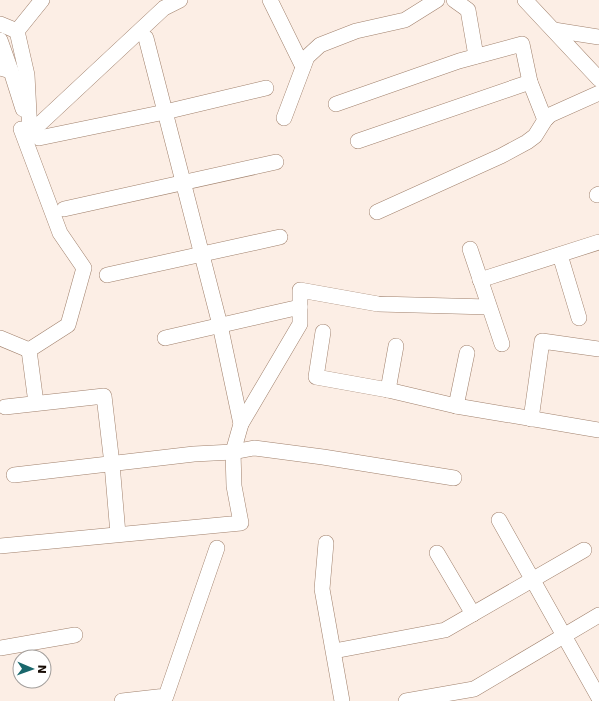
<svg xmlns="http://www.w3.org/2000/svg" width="599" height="701" font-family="'DejaVu Sans',sans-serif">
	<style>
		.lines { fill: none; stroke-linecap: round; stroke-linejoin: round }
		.minor-casing { stroke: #a0806c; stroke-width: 16 }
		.minor { stroke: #fff; stroke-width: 15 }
	</style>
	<rect width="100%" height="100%" fill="#fceee5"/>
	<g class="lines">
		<defs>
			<g id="minor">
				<path d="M270,0L303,67"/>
				<path d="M454,0L468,10L476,56"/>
				<path d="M525,0L599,79"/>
				<path d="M0,24L17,31"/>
				<path d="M554,30L599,37"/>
				<path d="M0,40L11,71"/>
				<path d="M0,68L11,71L23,109"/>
				<path d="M336,104L459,61L522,44L530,82L545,120"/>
				<path d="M284,118L307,57L320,45L356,31L405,20L437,0"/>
				<path d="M30,133L27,75L17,31L42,0"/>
				<path d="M39,138L165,112L266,88"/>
				<path d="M358,141L530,82"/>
				<path d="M597,195L599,194"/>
				<path d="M64,209L276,162"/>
				<path d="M377,212L501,156L527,142L535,136L545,120L550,115L599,93"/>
				<path d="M470,249L502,344"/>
				<path d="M560,255L579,318"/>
				<path d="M107,275L280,237"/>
				<path d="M480,280L599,242"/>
				<path d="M323,332L316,377L388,390L456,406L599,430"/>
				<path d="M0,338L29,350"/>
				<path d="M165,338L300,307"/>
				<path d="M388,390L396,346"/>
				<path d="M36,403L29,350L68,325L84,268L60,233L21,129L30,133L164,8L180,0"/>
				<path d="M456,406L467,353"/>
				<path d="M5,407L104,396L112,464L118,534"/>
				<path d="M531,419L542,341L599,349"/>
				<path d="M241,424L300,324V290L378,304L489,307"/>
				<path d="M14,475L194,454L233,452L254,448L323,457L454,478"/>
				<path d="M499,520L599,698"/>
				<path d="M326,543L322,589L342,701"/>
				<path d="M0,546L241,523L234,486L233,452L241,424L220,325L146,38"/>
				<path d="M437,553L473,614"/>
				<path d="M0,648L75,635"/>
				<path d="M334,651L445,630L584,550"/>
				<path d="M122,701L166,696L217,548"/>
				<path d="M406,701L474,689L599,615"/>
			</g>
		</defs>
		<use href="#minor" class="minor-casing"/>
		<use href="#minor" class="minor"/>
	</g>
	<g transform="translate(32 669) rotate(92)"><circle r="19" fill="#ffffff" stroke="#a29e9b"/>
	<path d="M0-3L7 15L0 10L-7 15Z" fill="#19676c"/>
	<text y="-6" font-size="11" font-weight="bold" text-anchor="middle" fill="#170c05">N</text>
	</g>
</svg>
